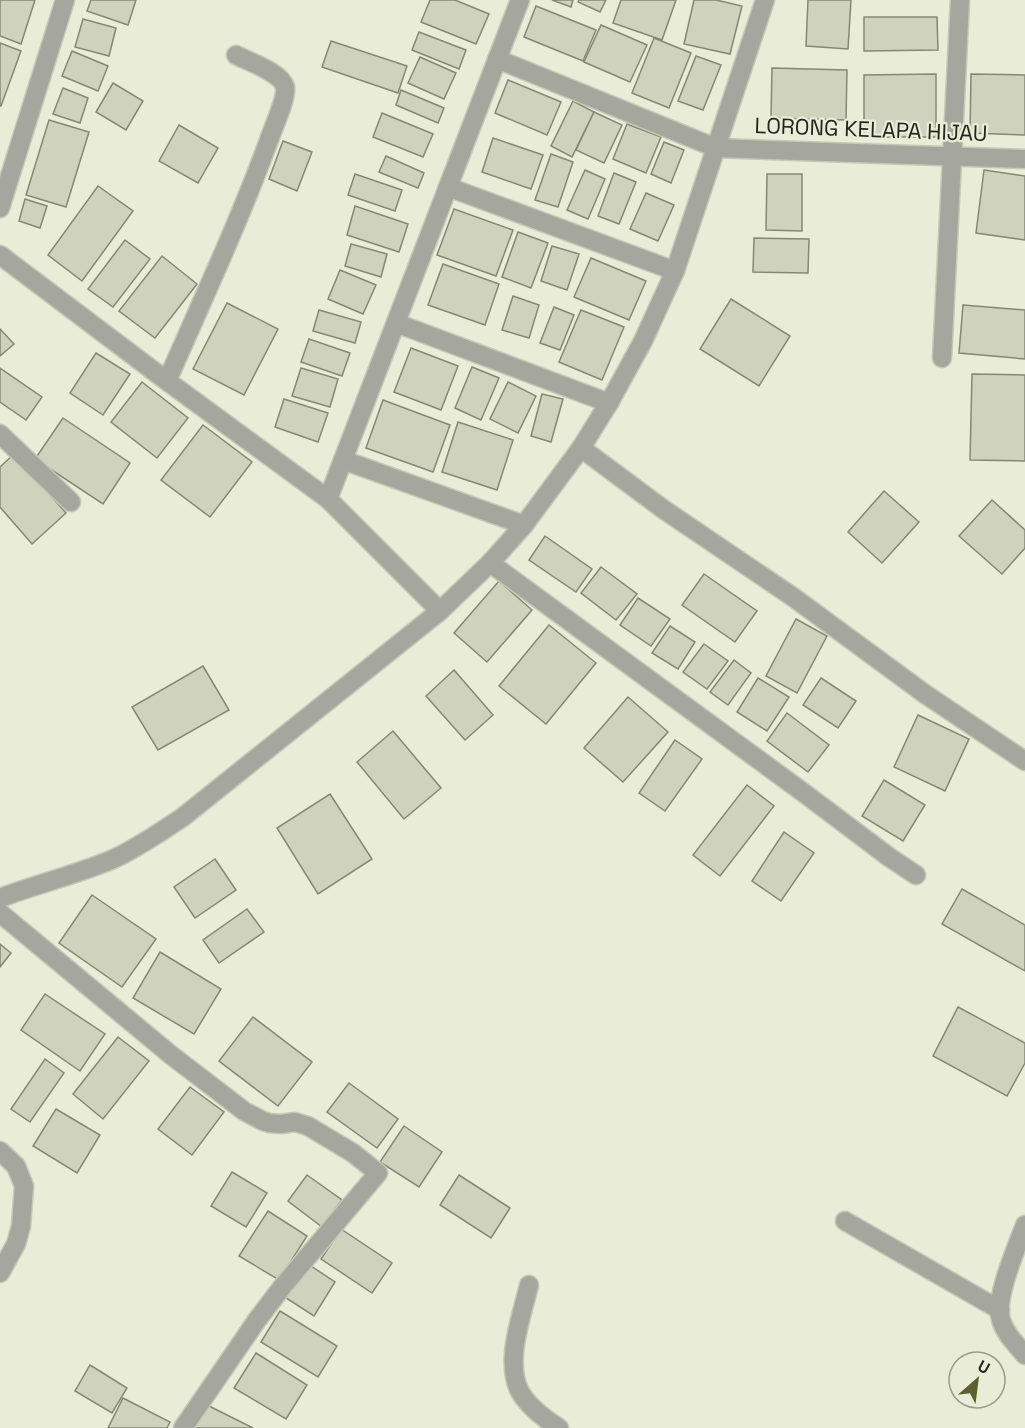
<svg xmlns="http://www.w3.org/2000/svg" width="1025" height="1428" font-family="'Space Grotesk',sans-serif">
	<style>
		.building { fill: #cfd2bd; stroke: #858874; stroke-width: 1.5 }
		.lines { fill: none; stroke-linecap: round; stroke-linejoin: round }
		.minor-casing { stroke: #c6c8b6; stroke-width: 21 }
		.minor { stroke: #a5a69d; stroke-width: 18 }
		.labels { text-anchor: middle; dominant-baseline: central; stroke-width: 4.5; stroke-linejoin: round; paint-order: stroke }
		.street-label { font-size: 22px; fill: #24251d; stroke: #e9ecd7 }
	</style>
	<rect width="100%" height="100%" fill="#e9ecd7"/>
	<g class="building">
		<path d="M0,0H35L21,44L0,36Z"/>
		<path d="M91,0H136L128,25L87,11Z"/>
		<path d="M430,0H455L489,14L476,44L421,22Z"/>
		<path d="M552,0H573L571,7Z"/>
		<path d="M579,0H606L600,12L578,2Z"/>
		<path d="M621,0H676L662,40L613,23Z"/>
		<path d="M694,0H716L742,6L730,54L684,44Z"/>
		<path d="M808,0H851L848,49L806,46Z"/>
		<path d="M536,6L596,30L583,61L524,37Z"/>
		<path d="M864,17H937L938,50L864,51Z"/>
		<path d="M83,19L116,28L109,56L75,47Z"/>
		<path d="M601,25L647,45L630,82L584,62Z"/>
		<path d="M419,32L466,50L459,69L412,50Z"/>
		<path d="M654,38L691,53L669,108L632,93Z"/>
		<path d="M331,41L407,66L398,93L322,67Z"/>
		<path d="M0,43L21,51L1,106H0Z"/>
		<path d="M72,51L108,66L98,91L62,76Z"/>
		<path d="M696,56L721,65L703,110L678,101Z"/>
		<path d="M420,57L456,73L444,99L408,83Z"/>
		<path d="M772,68L847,70L846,120L771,118Z"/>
		<path d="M936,74V137H864V75Z"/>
		<path d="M971,74L1025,75V135L970,133Z"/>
		<path d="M508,80L561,102L547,135L495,113Z"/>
		<path d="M113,83L143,101L126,130L96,112Z"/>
		<path d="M63,88L88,98L80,123L53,114Z"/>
		<path d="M401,90L444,108L438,123L396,105Z"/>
		<path d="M573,101L594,112L572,157L551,146Z"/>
		<path d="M594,112L622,125L604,163L576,150Z"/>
		<path d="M382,113L433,134L423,157L373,137Z"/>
		<path d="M49,120L89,132L66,207L26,195Z"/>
		<path d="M627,124L661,137L646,173L613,159Z"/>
		<path d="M179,125L218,148L198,183L159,161Z"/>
		<path d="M493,138L543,155L531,189L482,172Z"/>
		<path d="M283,141L312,152L297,191L269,179Z"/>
		<path d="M664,142L684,150L671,183L651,174Z"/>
		<path d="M551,154L573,162L558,207L535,200Z"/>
		<path d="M386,156L424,173L418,188L379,172Z"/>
		<path d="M585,170L605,179L588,219L567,210Z"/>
		<path d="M984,170L1025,176V240L976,233Z"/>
		<path d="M614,173L636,182L619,224L598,216Z"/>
		<path d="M355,174L402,190L395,211L348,195Z"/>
		<path d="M767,174H802V231L766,230Z"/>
		<path d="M98,186L133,211L82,281L48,255Z"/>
		<path d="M646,193L674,205L658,241L630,229Z"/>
		<path d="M25,199L47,206L40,228L19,221Z"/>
		<path d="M355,206L408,224L399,252L347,235Z"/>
		<path d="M454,209L513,230L496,276L437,255Z"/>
		<path d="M518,232L548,243L531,288L502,277Z"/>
		<path d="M754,238L809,239L808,273L753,272Z"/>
		<path d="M125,240L150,259L113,307L88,289Z"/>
		<path d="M351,244L387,254L381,277L345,266Z"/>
		<path d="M552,246L579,254L567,290L541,281Z"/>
		<path d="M162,256L197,284L155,338L119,311Z"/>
		<path d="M591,258L646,281L629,320L574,297Z"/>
		<path d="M443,264L499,284L485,325L428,305Z"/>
		<path d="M340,270L376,285L363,314L328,299Z"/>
		<path d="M513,296L539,305L529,338L502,330Z"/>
		<path d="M731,299L790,336L759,386L700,349Z"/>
		<path d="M227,303L278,329L244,395L193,369Z"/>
		<path d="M963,305L1025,310V359L959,353Z"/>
		<path d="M554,307L574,315L560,350L540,343Z"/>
		<path d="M319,310L361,322L355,343L313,331Z"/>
		<path d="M581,310L624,327L602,380L559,362Z"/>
		<path d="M0,329L14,344L0,356Z"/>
		<path d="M309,339L350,353L342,376L301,362Z"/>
		<path d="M411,348L458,366L441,410L394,392Z"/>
		<path d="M96,353L130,374L103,415L70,393Z"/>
		<path d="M472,367L499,378L481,420L455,408Z"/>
		<path d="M0,368L42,397L26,420L0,402Z"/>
		<path d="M301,368L338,379L330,407L292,396Z"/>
		<path d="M972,374L1025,375V461L970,460Z"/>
		<path d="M142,382L188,418L157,458L111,422Z"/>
		<path d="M508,382L536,396L518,433L490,419Z"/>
		<path d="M542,394L563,399L551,442L531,436Z"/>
		<path d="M284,399L328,413L318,442L275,427Z"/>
		<path d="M383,400L450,425L433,472L366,448Z"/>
		<path d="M63,418L130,463L103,504L35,459Z"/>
		<path d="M458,422L513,440L497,490L442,472Z"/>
		<path d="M203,425L252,462L210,517L161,480Z"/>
		<path d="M14,454L66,513L32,544L0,507V467Z"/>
		<path d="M884,491L919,522L882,563L848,532Z"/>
		<path d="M992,500L1025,530V548L1002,574L959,536Z"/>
		<path d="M545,536L592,569L576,592L529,560Z"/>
		<path d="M601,567L637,594L616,620L581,593Z"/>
		<path d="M704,574L757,611L735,642L682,605Z"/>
		<path d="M499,581L532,610L487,662L454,633Z"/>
		<path d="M638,598L670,619L651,646L620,625Z"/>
		<path d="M796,619L827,636L797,693L766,676Z"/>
		<path d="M549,625L596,663L546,724L499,686Z"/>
		<path d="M670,626L695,642L678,669L652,653Z"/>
		<path d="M704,644L728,661L707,689L683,672Z"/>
		<path d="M734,660L751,673L728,705L710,692Z"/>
		<path d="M203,666L229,710L158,750L132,707Z"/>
		<path d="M454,670L493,715L465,740L426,696Z"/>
		<path d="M758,678L789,697L767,731L737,712Z"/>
		<path d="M821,678L856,701L838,728L803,705Z"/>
		<path d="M628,697L668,732L623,782L584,748Z"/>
		<path d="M787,713L829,745L808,772L767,741Z"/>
		<path d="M918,715L969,739L945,791L894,767Z"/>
		<path d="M393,731L441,788L404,819L357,762Z"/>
		<path d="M675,740L702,759L665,811L639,793Z"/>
		<path d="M884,780L925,805L903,841L862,816Z"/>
		<path d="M747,785L774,806L720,876L693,855Z"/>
		<path d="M330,794L372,859L318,894L277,828Z"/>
		<path d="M784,832L814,853L781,901L752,881Z"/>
		<path d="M215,859L236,890L195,918L174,887Z"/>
		<path d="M962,889L1025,925V971L942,924Z"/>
		<path d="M92,895L156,939L122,987L59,943Z"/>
		<path d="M247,909L264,932L219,963L203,940Z"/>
		<path d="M0,944L11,953L0,967Z"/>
		<path d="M160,952L221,989L194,1034L133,998Z"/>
		<path d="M45,994L105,1034L80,1071L21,1030Z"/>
		<path d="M958,1007L1025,1043V1063L1007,1096L933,1056Z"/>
		<path d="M253,1017L312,1062L278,1106L219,1061Z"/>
		<path d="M118,1037L149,1061L103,1119L73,1094Z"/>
		<path d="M45,1059L64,1073L30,1122L11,1109Z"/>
		<path d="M349,1083L398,1119L377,1148L327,1112Z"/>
		<path d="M190,1087L224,1112L192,1155L158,1129Z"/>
		<path d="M56,1109L100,1135L77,1173L33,1146Z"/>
		<path d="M404,1126L442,1152L419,1187L380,1162Z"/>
		<path d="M232,1172L267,1193L246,1227L211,1206Z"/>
		<path d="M307,1175L342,1200L322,1227L288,1201Z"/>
		<path d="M459,1175L510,1208L491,1238L440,1205Z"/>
		<path d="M268,1211L307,1236L279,1280L239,1256Z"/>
		<path d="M341,1229L392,1263L372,1293L321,1259Z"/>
		<path d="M305,1262L335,1282L314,1316L283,1296Z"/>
		<path d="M280,1311L337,1346L318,1377L261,1342Z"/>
		<path d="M256,1353L307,1385L286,1419L234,1388Z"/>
		<path d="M90,1365L127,1388L112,1413L75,1391Z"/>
		<path d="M123,1398L170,1422L167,1428H108Z"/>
		<path d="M205,1404L253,1428H194Z"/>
	</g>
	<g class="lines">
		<defs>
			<g id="minor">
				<path d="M497,59L716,148L1025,159"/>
				<path d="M448,187L675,271"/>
				<path d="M0,208L65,0"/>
				<path d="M0,255L167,381L328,499L440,611"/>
				<path d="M396,323L609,403"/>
				<path d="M942,358L960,0"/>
				<path d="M167,381C202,301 239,222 269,140C273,128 287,98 285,87C281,72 249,62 236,55"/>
				<path d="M0,434L71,502"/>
				<path d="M581,448L663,509L793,597L925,694L1025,761"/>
				<path d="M343,460L524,525"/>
				<path d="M328,499L520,0"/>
				<path d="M490,563L804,793L889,857L916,875"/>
				<path d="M0,898C37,884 75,875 111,860C136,849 160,832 183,817L440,611L490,563L524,525L581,448L609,403L643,341L675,271L765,0"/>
				<path d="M0,913L171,1055L244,1111L263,1121L269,1123L281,1124L295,1122L308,1126L353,1153L378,1173L283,1286L257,1320L183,1428"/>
				<path d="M0,1151L16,1166L24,1186L21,1226L16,1244L0,1273"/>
				<path d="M845,1221L1000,1310"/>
				<path d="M1025,1225C1017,1247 994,1298 1001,1320C1005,1334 1016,1344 1025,1355"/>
				<path d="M529,1285C522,1316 505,1359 519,1390C527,1406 545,1419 559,1428"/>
			</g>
		</defs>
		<use href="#minor" class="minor-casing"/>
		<use href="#minor" class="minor"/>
	</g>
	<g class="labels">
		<g class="street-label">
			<text transform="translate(871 129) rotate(2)">LORONG KELAPA HIJAU</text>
		</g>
	</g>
	<g transform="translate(977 1380) rotate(28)"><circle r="28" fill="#e9ecd7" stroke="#9a9c8d" stroke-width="1.5"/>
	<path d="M0-4.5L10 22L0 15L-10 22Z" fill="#5b602e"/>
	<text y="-9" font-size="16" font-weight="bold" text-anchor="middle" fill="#24251d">U</text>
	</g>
</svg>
